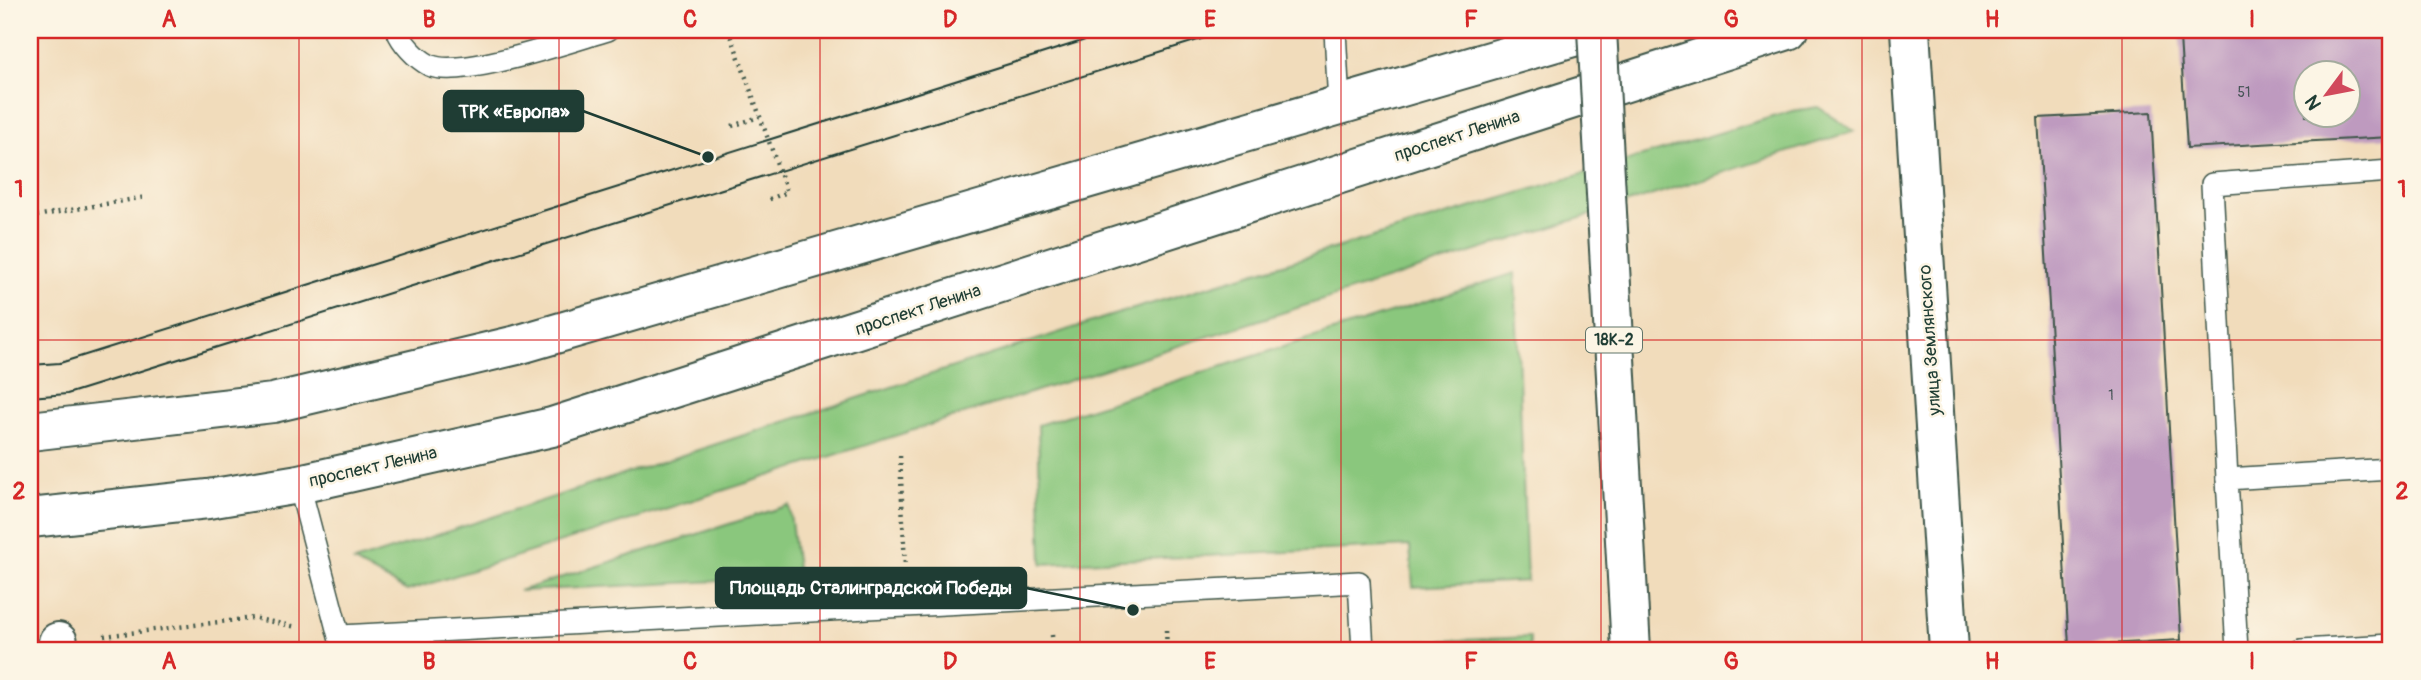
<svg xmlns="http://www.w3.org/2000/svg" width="2421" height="680" font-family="Pangolin,sans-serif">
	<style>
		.green { fill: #8ac77d; stroke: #548258; stroke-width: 2 }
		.building { fill: #be9abf; fill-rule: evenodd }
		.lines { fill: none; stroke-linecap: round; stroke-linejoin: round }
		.lane-casing { stroke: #3e5548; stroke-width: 24 }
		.street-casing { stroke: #3e5548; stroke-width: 42 }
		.primary-casing { stroke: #3e5548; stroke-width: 42 }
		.path { stroke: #3e5548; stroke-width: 4.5; stroke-dasharray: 2 5; stroke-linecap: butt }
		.lane { stroke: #fff; stroke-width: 21 }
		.street { stroke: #fff; stroke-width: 38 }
		.primary { stroke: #fff; stroke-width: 38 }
		.tram { stroke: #1f3d34; stroke-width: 2 }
		.primary-bridge-casing { stroke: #3e5548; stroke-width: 42; stroke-linecap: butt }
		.primary-bridge { stroke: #fff; stroke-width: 38 }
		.grid { fill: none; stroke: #d62828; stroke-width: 2; stroke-opacity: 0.55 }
		.labels { text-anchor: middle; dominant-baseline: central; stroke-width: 5; stroke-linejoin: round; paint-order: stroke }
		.number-label { font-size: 14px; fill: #475457 }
		.shield { fill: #fcf5e5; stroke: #617469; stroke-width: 2 }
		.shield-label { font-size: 16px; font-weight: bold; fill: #1f3d34 }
		.street-label { font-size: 18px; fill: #1f3d34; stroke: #fcf5e5 }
		.leader { fill: none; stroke: #1f3d34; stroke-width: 2.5 }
		.callout-dot { fill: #1f3d34; stroke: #fcf5e5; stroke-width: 2.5 }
		.callout { fill: #1f3d34; stroke: #1f3d34; stroke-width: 2.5 }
		.callout-label { font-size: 19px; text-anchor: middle; font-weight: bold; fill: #fff }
		.neatline { fill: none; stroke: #d62828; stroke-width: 2.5 }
		.grid-label { font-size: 23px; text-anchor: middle; font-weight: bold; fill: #d62828 }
	</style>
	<rect width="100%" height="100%" fill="#fcf5e5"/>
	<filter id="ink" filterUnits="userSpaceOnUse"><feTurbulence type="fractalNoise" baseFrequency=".0143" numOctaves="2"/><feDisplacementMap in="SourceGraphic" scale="14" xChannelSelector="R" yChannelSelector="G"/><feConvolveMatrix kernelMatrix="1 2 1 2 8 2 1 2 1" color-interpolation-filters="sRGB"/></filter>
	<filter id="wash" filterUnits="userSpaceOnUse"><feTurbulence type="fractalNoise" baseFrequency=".00686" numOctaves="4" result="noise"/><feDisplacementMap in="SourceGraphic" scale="28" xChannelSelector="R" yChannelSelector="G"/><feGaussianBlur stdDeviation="1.57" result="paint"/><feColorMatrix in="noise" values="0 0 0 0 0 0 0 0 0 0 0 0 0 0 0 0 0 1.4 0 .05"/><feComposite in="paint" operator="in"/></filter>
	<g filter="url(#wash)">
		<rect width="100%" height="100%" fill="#f1dcbb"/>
		<g class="green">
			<path d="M1818,107L1854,131L407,591L354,562L1110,316L1792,111Z"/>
			<path d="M1515,273L1527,581L1413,587L1410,546L1042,564L1038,425Z"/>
			<path d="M789,505L798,577L519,591Z"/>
			<path d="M1530,637V650H1414V642Z"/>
		</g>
		<g id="blocks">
			<g class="building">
				<path d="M2307,30H2391V137L2187,148L2180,37ZM2306,74H2348V116H2306Z"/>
				<path d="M2151,112L2181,640L2069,646L2038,118Z"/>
			</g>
		</g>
	</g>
	<g filter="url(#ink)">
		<use href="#blocks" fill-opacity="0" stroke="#3e5548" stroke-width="2"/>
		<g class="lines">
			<defs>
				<g id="lane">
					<path d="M397,30C402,43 416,58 429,65C459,80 573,40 608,30"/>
					<path d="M1335,30L1339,105"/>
					<path d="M2227,479L2212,184L2391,171"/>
					<path d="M299,484L342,648"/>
					<path d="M341,636L1359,582L1363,650"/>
					<path d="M2237,650L2227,479L2391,469"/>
					<path d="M2301,650L2391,645"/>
				</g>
				<g id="street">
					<path d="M1910,30L1949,650"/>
					<path d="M58,642L59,650"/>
				</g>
				<g id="primary">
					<path d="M30,431L273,403L517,345L1597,30"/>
					<path d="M30,518L208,499L299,484L552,427L1788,30"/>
				</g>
			</defs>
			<use href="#lane" class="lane-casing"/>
			<use href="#street" class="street-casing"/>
			<use href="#primary" class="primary-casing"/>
			<g class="path">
				<path d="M729,30L787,192L765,201"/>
				<path d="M732,126L759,117"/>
				<path d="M30,217L146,197"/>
				<path d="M900,456L905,567"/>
				<path d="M1166,630L1167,650"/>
				<path d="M1052,635L1053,650"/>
				<path d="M104,636L253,618L297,627"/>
			</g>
			<use href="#lane" class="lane"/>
			<use href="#street" class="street"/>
			<use href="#primary" class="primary"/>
			<g class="tram">
				<path d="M30,365L60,363L1117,30"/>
				<path d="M30,397L67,394L1230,30"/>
			</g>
			<defs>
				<path id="primary-bridge" d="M1597,30L1631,650"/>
			</defs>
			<use href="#primary-bridge" class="primary-bridge-casing"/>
			<use href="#primary-bridge" class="primary-bridge"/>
		</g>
	</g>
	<path class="grid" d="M299,30V650M559,30V650M820,30V650M1080,30V650M1341,30V650M1601,30V650M1862,30V650M2122,30V650M30,340H2391"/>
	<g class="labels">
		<g class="number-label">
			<text x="2244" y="92">51</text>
			<text x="2111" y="395">1</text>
		</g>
		<rect class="shield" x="1586" y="327.5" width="56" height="25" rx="5"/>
		<g class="shield-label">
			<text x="1614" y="340">18К-2</text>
		</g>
		<g class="street-label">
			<text transform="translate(1457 136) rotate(-18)">проспект Ленина</text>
			<text transform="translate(918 310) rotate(-18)">проспект Ленина</text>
			<text transform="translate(1930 340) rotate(-94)">улица Землянского</text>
			<text transform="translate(373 467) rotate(-13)">проспект Ленина</text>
		</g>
	</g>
	<path class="leader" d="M708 157L583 111M1133 610L1026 588"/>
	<g class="callout-dot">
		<circle cx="708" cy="157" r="7"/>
		<circle cx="1133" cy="610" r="7"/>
	</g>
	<g class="callout">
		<rect x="444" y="91" width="139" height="40" rx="7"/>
		<rect x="716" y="568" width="310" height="40" rx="7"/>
	</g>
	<g class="callout-label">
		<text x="514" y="118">ТРК «Европа»</text>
		<text x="871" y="594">Площадь Сталинградской Победы</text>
	</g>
	<rect width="2421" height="680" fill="none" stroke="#fcf5e5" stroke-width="77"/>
	<g transform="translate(2327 94) rotate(238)"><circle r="33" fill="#fcf5e5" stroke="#a4ab9e" stroke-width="2"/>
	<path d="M0-5L12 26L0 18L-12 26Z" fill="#d1495b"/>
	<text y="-10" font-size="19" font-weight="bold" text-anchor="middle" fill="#1f3d34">N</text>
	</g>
	<rect x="38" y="38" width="2344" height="604" class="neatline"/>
	<g class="grid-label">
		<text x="169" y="27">A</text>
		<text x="429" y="27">B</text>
		<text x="690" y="27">C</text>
		<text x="950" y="27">D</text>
		<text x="1210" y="27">E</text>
		<text x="1471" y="27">F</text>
		<text x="1731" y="27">G</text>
		<text x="1992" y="27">H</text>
		<text x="2252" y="27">I</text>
		<text x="19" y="197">1</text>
		<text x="2402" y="197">1</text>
		<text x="19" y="499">2</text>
		<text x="2402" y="499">2</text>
		<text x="169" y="669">A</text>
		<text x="429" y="669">B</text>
		<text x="690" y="669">C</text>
		<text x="950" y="669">D</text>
		<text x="1210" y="669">E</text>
		<text x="1471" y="669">F</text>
		<text x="1731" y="669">G</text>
		<text x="1992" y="669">H</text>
		<text x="2252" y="669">I</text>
	</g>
</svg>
